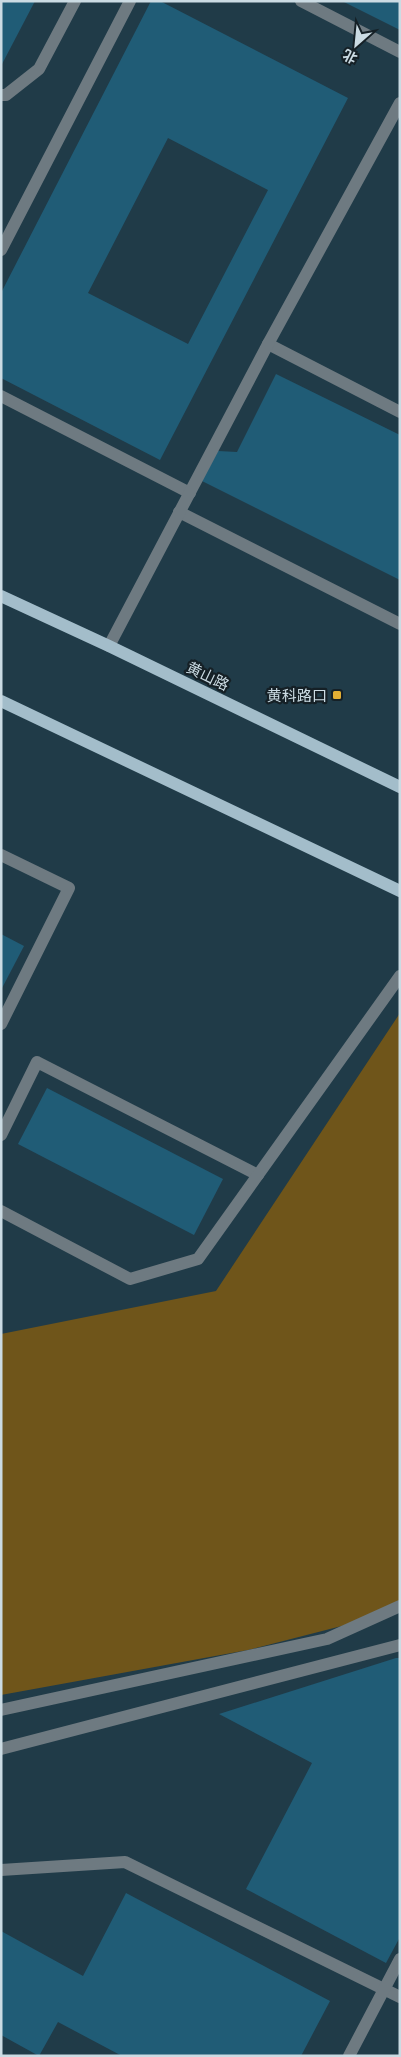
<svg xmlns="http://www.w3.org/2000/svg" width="401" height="2057" font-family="Arial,'Noto Sans SC',sans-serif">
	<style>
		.green { fill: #6f551a }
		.building { fill: #205c76; fill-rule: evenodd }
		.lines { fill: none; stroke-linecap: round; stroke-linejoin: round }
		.minor { stroke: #6e7a81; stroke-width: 12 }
		.major { stroke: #a3bdca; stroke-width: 12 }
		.poi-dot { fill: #e2af34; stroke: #152026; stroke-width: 2 }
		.labels { text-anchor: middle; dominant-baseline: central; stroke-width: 4.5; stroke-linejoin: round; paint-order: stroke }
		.street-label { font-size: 15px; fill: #cbdbe3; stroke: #152026 }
		.poi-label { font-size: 15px; fill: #cbdbe3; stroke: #152026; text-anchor: end }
	</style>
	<rect width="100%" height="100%" fill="#203b48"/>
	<path class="green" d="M400,1013V1611L248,1650L1,1695V1334L216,1291Z"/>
	<g class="building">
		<path d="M1,1H35L1,66Z"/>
		<path d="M151,1H160L348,98L160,460L1,378V293ZM168,138L268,190L188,344L88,293Z"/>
		<path d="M342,1H400V30Z"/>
		<path d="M276,374L400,435V580L202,481L218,451L237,452Z"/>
		<path d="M1,934L24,946L1,990Z"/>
		<path d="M47,1088L223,1179L194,1235L18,1144Z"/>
		<path d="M396,1658H400V1937L386,1963L246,1889L312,1763L219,1714Z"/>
		<path d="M126,1893L330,2001L301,2056H122L58,2022L39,2056L1,2035V1931L83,1976Z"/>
	</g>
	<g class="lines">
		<g class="minor">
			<path d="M301,1L400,52"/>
			<path d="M1,95H6L39,69L75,1"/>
			<path d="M1,250L130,1"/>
			<path d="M268,344L400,412"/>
			<path d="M1,396L190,493"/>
			<path d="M179,512L400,624"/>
			<path d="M109,646L268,344L400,103"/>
			<path d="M1,855L69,888L1,1024"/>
			<path d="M1,1135L37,1062L258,1175"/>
			<path d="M1,1211L130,1279L198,1259L400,976"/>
			<path d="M1,1710L327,1639L400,1606"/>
			<path d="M1,1749L400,1645"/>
			<path d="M1,1870L125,1862L400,1997"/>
			<path d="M349,2056L400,1959"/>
		</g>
		<g class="major">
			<path d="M1,596L109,646L400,787"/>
			<path d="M1,701L400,891"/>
		</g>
	</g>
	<rect class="poi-dot" x="332" y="690" width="10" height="10" rx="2.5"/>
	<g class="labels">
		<g class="street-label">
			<text transform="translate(208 676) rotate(26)">黄山路</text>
		</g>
		<g class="poi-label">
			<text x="327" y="695">黄科路口</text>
		</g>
	</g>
	<rect width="401" height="2057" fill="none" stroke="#cbdbe3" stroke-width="5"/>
	<g transform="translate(356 45) rotate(207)" stroke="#152026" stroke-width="4" paint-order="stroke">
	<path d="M0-4L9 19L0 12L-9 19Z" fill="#cbdbe3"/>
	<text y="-8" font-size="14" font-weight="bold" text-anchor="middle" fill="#cbdbe3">北</text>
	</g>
</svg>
